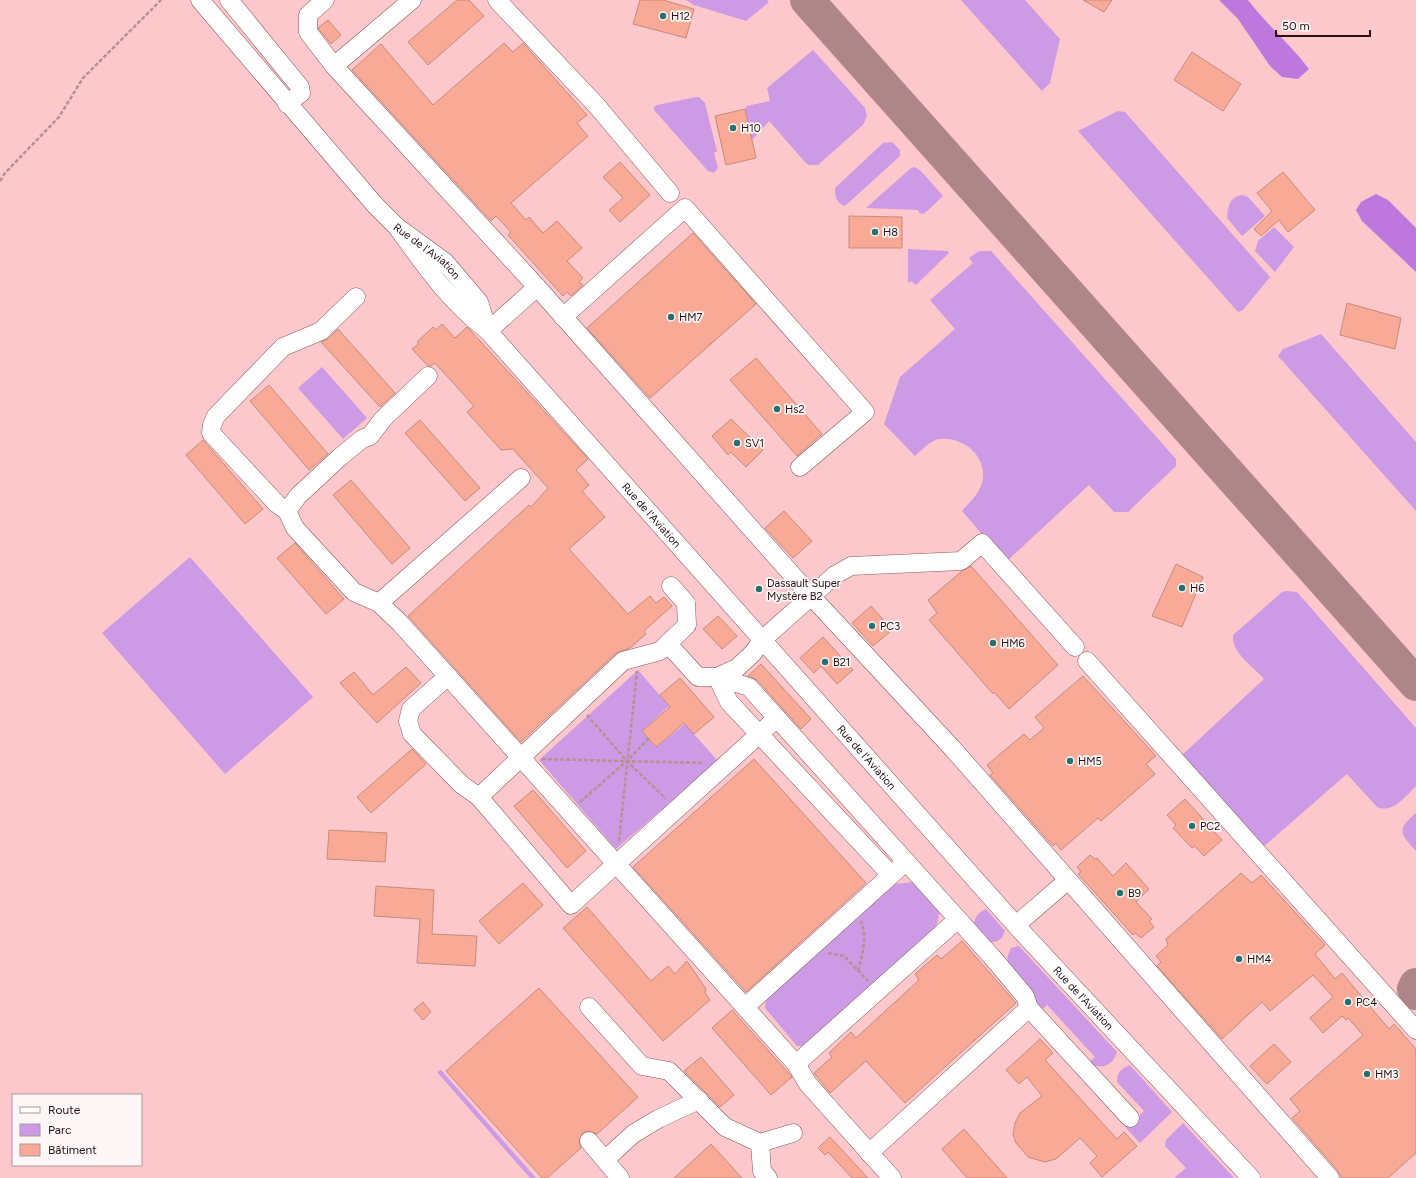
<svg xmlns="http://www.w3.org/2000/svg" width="1416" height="1178" font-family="Figtree,sans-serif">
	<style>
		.green { fill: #cd9be5 }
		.forest { fill: #bd77dd }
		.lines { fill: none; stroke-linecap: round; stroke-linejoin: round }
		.taxiway { stroke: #ae8588; stroke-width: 34 }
		.building { fill: #f8aa97; stroke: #c58b7c }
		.minor-casing { stroke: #8b5358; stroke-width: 19 }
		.path { stroke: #b98f91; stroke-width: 2.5; stroke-dasharray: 4 2; stroke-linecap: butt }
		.minor { stroke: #fff; stroke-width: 18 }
		.poi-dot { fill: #267170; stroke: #fdf6f6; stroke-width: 1.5 }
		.labels { text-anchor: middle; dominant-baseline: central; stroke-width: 3.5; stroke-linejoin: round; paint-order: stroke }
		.poi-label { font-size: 11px; fill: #271113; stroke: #fdf6f6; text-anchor: start }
		.street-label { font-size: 11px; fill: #271113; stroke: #fdf6f6 }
	</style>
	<rect width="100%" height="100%" fill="#fcc8cb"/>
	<g class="green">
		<path d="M686,0H767L769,2L746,21L694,5Z"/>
		<path d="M961,0H1025L1060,39L1050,83L1042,91Z"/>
		<path d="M813,50L865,108L867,116L863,125L818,165H809L805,162L769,121L752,140L745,109L747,106L770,101L767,88Z"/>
		<path d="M696,97H699L705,103L717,151L714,153L718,168L714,173L708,171L654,110V107L657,105Z"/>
		<path d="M1118,111L1125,112L1270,277L1243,310L1238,312L1078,131Z"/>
		<path d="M892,142L900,150V156L845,206C836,203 835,196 835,188L883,143Z"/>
		<path d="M915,167L921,171L943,196L924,214L919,213L918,210L866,208L911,168Z"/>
		<path d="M1242,195L1248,197L1265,216L1242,236L1227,218C1228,207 1229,197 1242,195Z"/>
		<path d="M1274,227L1294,247L1275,272L1255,251L1258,241Z"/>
		<path d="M908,249L948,251L949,253L916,285L911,281L908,283Z"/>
		<path d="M979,251H991L1176,459V466L1128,512H1114L1089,485L1006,562L962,511C969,503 979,494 982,483C988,461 970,442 949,439C945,439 938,438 934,441C927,444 921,451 915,456L884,424L900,377L955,329L930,300L973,263L969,258Z"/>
		<path d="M1321,334L1416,442V511L1278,356L1283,349Z"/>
		<path d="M322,367L367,418L343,439L298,388Z"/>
		<path d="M190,557L313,697L225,774L102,633Z"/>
		<path d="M1286,591L1297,592L1416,728V786C1406,796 1392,814 1377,807L1347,774L1263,847L1181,756L1264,679C1253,666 1231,653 1233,635L1282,592Z"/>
		<path d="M638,670L669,706L642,731L656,747L685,724L718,761L616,849L539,760Z"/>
		<path d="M1416,813V851C1400,833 1396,830 1416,813Z"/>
		<path d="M915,882L940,910L936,929L804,1046H797L765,1008L766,1000L893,884Z"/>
		<path d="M986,909L1005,931L1002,938C999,940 996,942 993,942C979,946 962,920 986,909Z"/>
		<path d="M1019,946L1117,1052C1113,1066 1101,1070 1088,1063L1095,1057L1047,1005L1043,1009L1007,966L1008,955L1011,948Z"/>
		<path d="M1130,1065L1172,1112L1140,1143L1126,1128L1144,1111L1117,1082C1117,1072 1121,1069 1130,1065Z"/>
		<path d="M441,1070L536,1178H530L437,1072Z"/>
		<path d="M1183,1123L1234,1178H1174L1186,1168L1165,1146L1166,1140Z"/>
	</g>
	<g class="forest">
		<path d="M1219,0H1248C1267,25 1290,44 1309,69L1298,79L1282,77L1270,66L1238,19Z"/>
		<path d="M1376,194L1388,200L1416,228V272L1362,221L1356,210L1361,202Z"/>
	</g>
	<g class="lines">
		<g class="taxiway">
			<path d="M807,0L1416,684"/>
			<path d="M1416,985L1414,989L1416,993"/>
		</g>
	</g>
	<g class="building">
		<path d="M457,0H469L484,16L428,65L408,42Z"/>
		<path d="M640,0H663L694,9L686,38L633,24Z"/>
		<path d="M1083,0H1112L1104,12Z"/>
		<path d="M328,20L341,35L331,44L318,28Z"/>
		<path d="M504,43L513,52L523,43L587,115L577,123L588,136L511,203L526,220L529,217L543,233L557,221L582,248L567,261L583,278L579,282L583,285L571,296L567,292L563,296L508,235L511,232L496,216L491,221L352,70L381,44L433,105Z"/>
		<path d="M1192,52L1241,84L1223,111L1174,80Z"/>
		<path d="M745,109L756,158L726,165L715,116Z"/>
		<path d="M620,162L650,195L620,222L609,210L623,198L603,177Z"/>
		<path d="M1283,172L1315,210L1288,232L1279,220L1261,236L1254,229L1272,211L1257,193Z"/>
		<path d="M849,216L902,217V248H849Z"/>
		<path d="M693,233L756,304L650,398L587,328Z"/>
		<path d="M1347,303L1401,318L1395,349L1340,335Z"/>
		<path d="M442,324L455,338L467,327L470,330L588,459L576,470L589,485L582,491L605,517L569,549L628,614L650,596L656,603L664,597L672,606L644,631L646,634L630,648L616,653L521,742L408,616L529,505L531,507L548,488L513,449L501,450L467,412L474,406L435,363L431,366H428L412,349L419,344L417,342L433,327L436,330Z"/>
		<path d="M338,329L395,393L380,407L321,342L328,339Z"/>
		<path d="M756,358L822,434L797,456L730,380Z"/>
		<path d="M269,385L328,454L309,470L250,401Z"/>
		<path d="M731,419L763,450L746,467L731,452L728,455L712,436Z"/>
		<path d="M420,420L480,488L465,501L405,433Z"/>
		<path d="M203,440L263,509L245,524L186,455Z"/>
		<path d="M351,480L410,548L392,564L333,495Z"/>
		<path d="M784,511L812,541L793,558L765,528Z"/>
		<path d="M295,543L344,599L326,614L277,558Z"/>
		<path d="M1176,564L1203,577L1182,627L1152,616Z"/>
		<path d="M971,566L1058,665L1009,709L994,692L993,694L929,620L937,613L928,600L962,571Z"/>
		<path d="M871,606L892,630L873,646L852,623Z"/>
		<path d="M718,616L737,636L722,649L703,629Z"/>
		<path d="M823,637L853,670L837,684L821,666L814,673L800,658Z"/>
		<path d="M761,664L811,719L801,729L757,680L748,676Z"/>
		<path d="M406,667L421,683L377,723L340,683L354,672L373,695Z"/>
		<path d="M1083,676L1156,756L1146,764L1155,774L1101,821L1098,818L1061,850L1056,843L1053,846L990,775L993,773L987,765L1024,734L1030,740L1044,728L1035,717Z"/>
		<path d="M680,678L714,717L694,734L684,723L656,747L642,731L670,707L660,695Z"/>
		<path d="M412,749L426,764L371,813L357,797Z"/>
		<path d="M754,759L866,883L746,992L633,867Z"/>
		<path d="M533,790L586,851L567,868L514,806Z"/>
		<path d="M1185,799L1222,840L1204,856L1195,846L1192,848L1173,828L1176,825L1167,815Z"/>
		<path d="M329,830L387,833L385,862L327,859Z"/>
		<path d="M1090,855L1095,859L1097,858L1113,876L1126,863L1149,889L1136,902L1152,919L1149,921L1154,927L1141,938L1135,933L1133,935L1078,874L1081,872L1077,867Z"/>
		<path d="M1241,873L1252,883L1261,875L1325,945L1315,954L1335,979L1342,973L1389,1029L1394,1024L1416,1049V1153L1388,1178H1342L1338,1171L1292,1118L1300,1111L1290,1099L1363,1035L1348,1018L1346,1020L1342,1016L1323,1033L1310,1018L1333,997L1313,975L1270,1011L1262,1002L1222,1039L1157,966L1161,962L1156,956L1168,945L1166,939Z"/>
		<path d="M523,883L543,905L499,944L479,921Z"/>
		<path d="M376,886L434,890L432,934L477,936L475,966L417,963L420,919L374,916Z"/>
		<path d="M587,907L651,981L668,966L675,974L687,961L706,989L705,993L710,1000L663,1041L563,928Z"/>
		<path d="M962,941L1016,1003L905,1103L866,1061L830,1093L814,1073L832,1057L829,1053L851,1032L856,1038L919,980L915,974L937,955L941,959Z"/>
		<path d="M539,988L638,1097L597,1134L588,1131L582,1133L579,1142L581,1148L547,1178H542L446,1071Z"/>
		<path d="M423,1002L431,1012L423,1020L414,1010Z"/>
		<path d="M732,1010L792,1077L771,1095L712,1028Z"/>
		<path d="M1040,1039L1053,1053L1045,1060L1117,1139L1124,1132L1137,1146L1102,1177L1090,1163L1097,1156L1080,1138L1056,1159L1045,1162L1028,1157L1016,1143L1013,1135L1015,1123L1020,1113L1042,1096L1027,1077L1019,1084L1006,1070Z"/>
		<path d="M1274,1044L1291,1062L1267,1084L1250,1066Z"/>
		<path d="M701,1057L734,1095L720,1107L684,1071Z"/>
		<path d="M964,1129L1007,1178H967L942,1149Z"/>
		<path d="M830,1137L868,1178H852L828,1152L825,1155L818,1148Z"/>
		<path d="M711,1144L742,1178H674Z"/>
	</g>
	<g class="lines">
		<defs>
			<g id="minor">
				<path id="s1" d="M200,0L375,205L397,227L445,262L479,302L488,331C449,301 425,266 397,227"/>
				<path d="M229,0L300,87L301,93L287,104"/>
				<path d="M325,0L308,15V32L334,66L537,287L811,596L953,749L1330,1178"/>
				<path d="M497,0L597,106L670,193"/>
				<path d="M334,66L412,0"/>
				<path id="s2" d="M537,287L488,331L1021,931L1251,1178"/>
				<path d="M356,297L321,331L283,347L216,416L212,425L211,433L277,504L287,511L295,528L354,592L379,603L400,623L796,1064L808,1084L892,1178"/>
				<path d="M563,317L685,208L865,412L800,467"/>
				<path d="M287,511L298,496L340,457L362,439L370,436L383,419L428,376"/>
				<path d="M671,586L686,603L687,625L660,651L623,661L479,797L571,905L777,718"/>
				<path d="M379,603L521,478"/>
				<path d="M668,644L698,677H717L749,687L992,957L1025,996L1029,1008L1130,1118"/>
				<path d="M1087,661L1416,1030"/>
				<path d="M448,676L411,709L408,721L412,734L462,785L479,797"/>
				<path d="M717,677L737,668L753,653L762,640L835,575L851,566L961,561L982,543L1075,647"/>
				<path d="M717,677L729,702L891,875"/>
				<path d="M1016,925L1067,881"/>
				<path d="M589,1007L642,1066L669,1071L725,1127L760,1143L793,1133"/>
				<path d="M745,1007L899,868"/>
				<path d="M796,1064L958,919"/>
				<path d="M589,1141L620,1178"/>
				<path d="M760,1143L762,1171L768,1178"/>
				<path d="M869,1153L1029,1008"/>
				<path d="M606,1159L633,1134L658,1119L699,1100"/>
			</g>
		</defs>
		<use href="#minor" class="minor-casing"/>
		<g class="path">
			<path d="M0,181L5,173L59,117L83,78L161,0"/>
			<path d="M587,715L627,761L666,799"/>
			<path d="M542,759L704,763"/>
			<path d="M580,802L627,761L649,738"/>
			<path d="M619,841L637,671"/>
			<path d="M828,953L844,956L868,981"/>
			<path d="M858,971C862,954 868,938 861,921"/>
		</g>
		<use href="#minor" class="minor"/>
	</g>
	<g class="poi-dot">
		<circle cx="663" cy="16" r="4"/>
		<circle cx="733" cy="128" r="4"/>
		<circle cx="875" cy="232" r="4"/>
		<circle cx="671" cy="317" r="4"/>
		<circle cx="777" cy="409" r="4"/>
		<circle cx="737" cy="443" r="4"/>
		<circle cx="1182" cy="588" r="4"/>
		<circle cx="759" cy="589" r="4"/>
		<circle cx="872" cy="626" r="4"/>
		<circle cx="993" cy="643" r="4"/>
		<circle cx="825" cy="662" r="4"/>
		<circle cx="1070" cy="761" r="4"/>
		<circle cx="1192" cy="826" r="4"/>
		<circle cx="1120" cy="893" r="4"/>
		<circle cx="1239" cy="959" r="4"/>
		<circle cx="1348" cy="1002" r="4"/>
		<circle cx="1367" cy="1074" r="4"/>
	</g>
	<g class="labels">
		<g class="poi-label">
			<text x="671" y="16">H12</text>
			<text x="741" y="128">H10</text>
			<text x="883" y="232">H8</text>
			<text x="679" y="317">HM7</text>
			<text x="785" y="409">Hs2</text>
			<text x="745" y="443">SV1</text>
			<text x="767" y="583">Dassault Super<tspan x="767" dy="13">Mystère B2</tspan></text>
			<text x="1190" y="588">H6</text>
			<text x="880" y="626">PC3</text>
			<text x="1001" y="643">HM6</text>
			<text x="833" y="662">B21</text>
			<text x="1078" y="761">HM5</text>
			<text x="1200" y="826">PC2</text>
			<text x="1128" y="893">B9</text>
			<text x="1247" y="959">HM4</text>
			<text x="1356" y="1002">PC4</text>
			<text x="1375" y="1074">HM3</text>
		</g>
		<g class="street-label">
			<text stroke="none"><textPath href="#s1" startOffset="339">Rue de l'Aviation</textPath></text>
			<text stroke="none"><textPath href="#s2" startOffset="312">Rue de l'Aviation</textPath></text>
			<text stroke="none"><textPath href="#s2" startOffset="636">Rue de l'Aviation</textPath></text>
			<text stroke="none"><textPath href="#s2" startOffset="960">Rue de l'Aviation</textPath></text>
		</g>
	</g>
	<rect x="12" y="1094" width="130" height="72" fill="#fdf6f6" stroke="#a79a9b"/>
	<rect x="20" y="1107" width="20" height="6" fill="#ffffff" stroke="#a79a9b"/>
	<text x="48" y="1114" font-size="12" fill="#271113">Route</text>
	<rect x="20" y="1124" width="20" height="12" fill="#cd9be5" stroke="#a79a9b"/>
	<text x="48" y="1134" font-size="12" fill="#271113">Parc</text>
	<rect x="20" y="1144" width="20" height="12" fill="#f8aa97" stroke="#a79a9b"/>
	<text x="48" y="1154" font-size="12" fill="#271113">Bâtiment</text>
	<path d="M1276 30v6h94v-6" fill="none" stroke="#271113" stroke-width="2"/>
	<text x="1282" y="30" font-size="12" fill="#271113" stroke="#fdf6f6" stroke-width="3" paint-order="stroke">50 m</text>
</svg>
